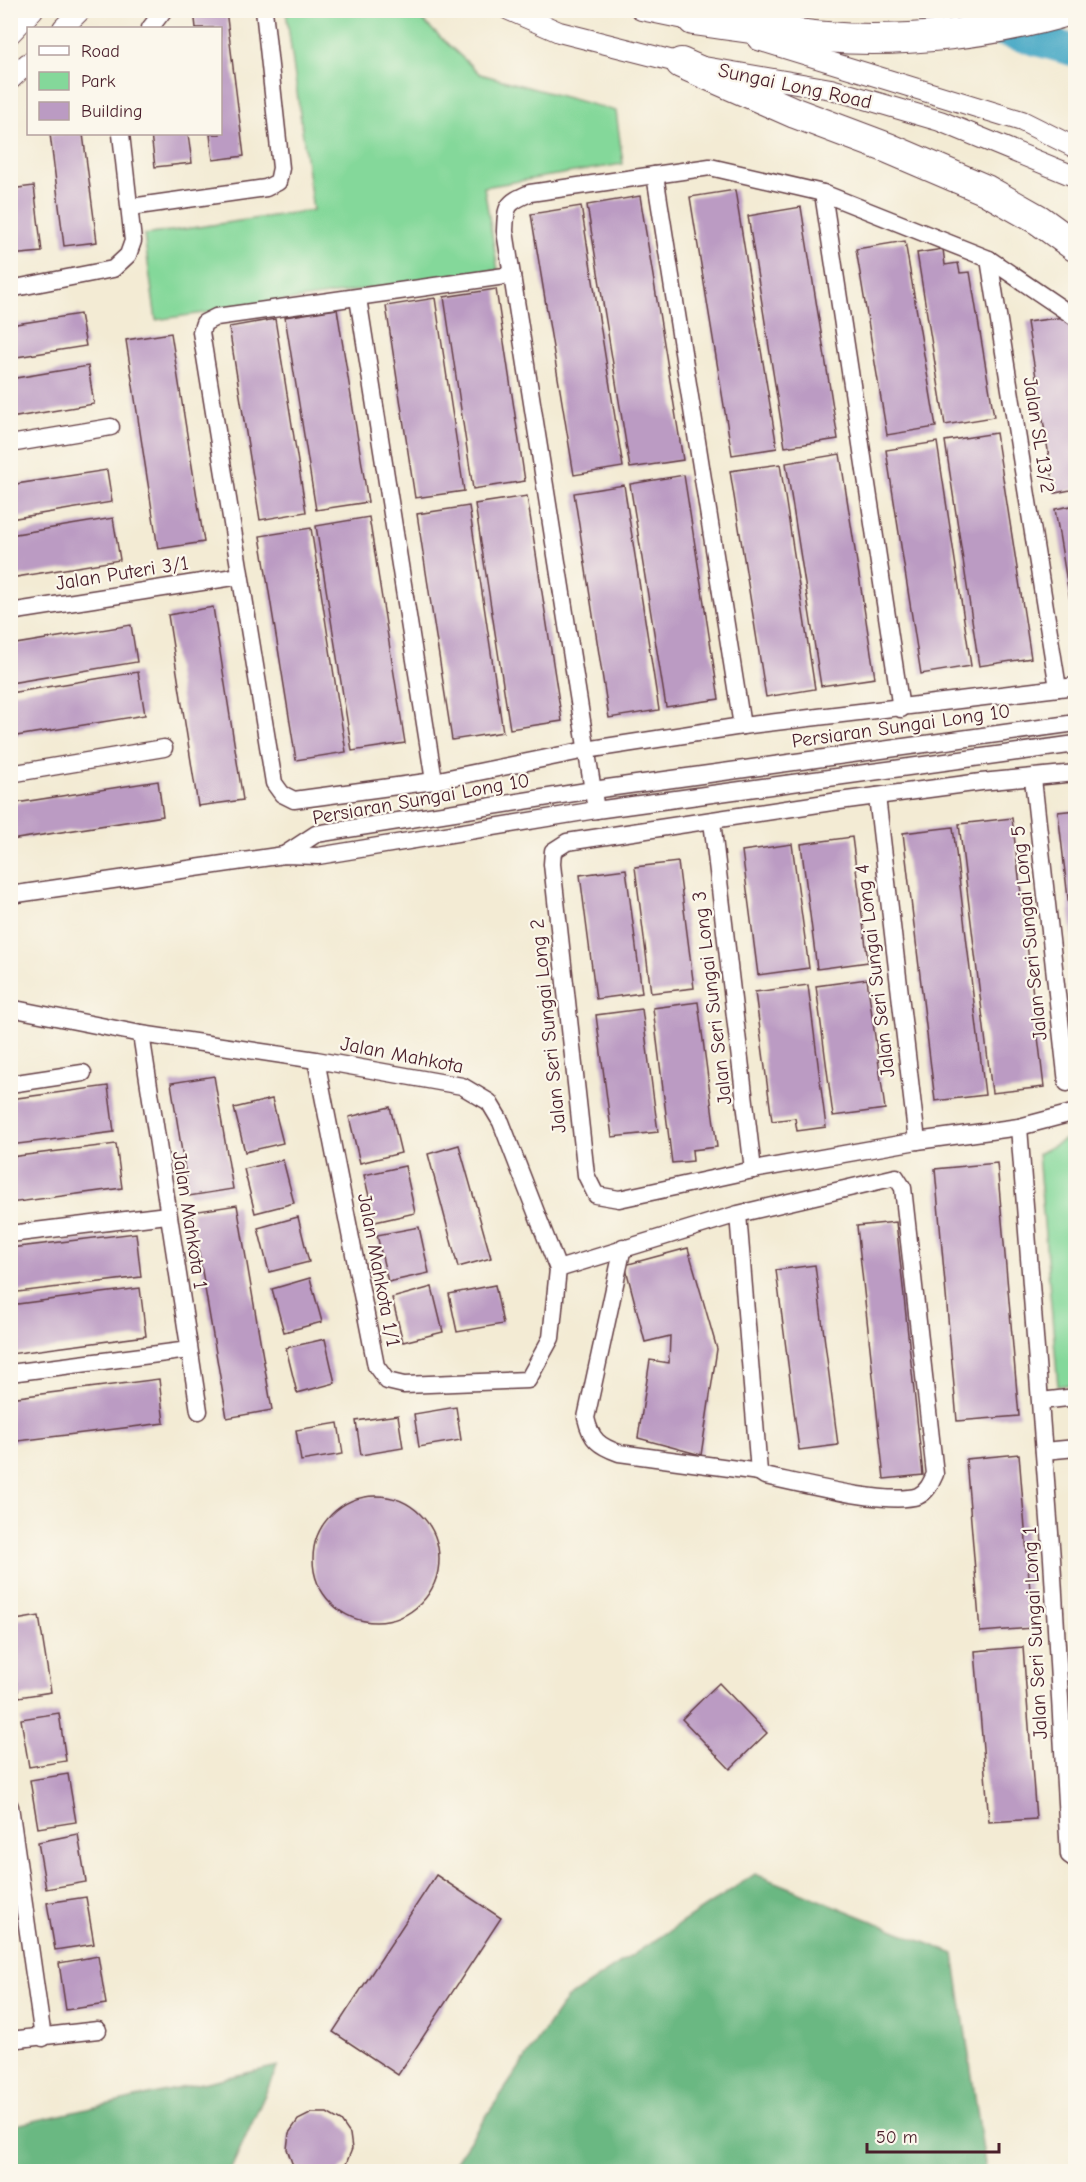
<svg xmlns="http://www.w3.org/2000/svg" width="1086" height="2182" font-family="'Comic Neue',sans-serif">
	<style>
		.green { fill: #84d89a; stroke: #677c62; stroke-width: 1.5 }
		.forest { fill: #6bb882; stroke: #5a6c56; stroke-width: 1.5 }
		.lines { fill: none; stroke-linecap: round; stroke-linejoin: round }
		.river { stroke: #45a7c5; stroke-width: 32 }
		.building { fill: #bb9bc3 }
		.minor-casing { stroke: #633e44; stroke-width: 19 }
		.tertiary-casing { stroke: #633e44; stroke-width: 22 }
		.motorway-casing { stroke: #633e44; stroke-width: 32 }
		.minor { stroke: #fff; stroke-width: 16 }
		.tertiary { stroke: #fff; stroke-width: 20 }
		.motorway { stroke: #fff; stroke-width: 30 }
		.labels { text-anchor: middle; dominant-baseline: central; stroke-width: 4.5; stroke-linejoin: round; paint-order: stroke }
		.street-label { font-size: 20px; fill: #4a1f2b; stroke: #fbf7ec }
	</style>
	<rect width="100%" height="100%" fill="#fbf7ec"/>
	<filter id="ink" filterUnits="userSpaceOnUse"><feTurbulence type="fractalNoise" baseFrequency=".0167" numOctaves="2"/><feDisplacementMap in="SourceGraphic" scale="12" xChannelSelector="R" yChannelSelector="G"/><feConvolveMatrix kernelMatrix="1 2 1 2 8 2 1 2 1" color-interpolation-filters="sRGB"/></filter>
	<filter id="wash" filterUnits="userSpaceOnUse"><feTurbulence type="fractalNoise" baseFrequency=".008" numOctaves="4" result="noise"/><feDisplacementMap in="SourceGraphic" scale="24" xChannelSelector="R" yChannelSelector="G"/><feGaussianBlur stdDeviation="1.35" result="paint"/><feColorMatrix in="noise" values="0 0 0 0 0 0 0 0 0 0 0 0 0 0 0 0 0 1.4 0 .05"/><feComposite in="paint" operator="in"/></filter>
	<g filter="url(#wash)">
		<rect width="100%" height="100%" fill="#f3ebd4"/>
		<g class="green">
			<path d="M286,11H412L480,74L616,111L623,164L484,187L498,270L156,320L144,235L313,210Z"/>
			<path d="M1075,1134V1384L1058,1386L1038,1154Z"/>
		</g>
		<g class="forest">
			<path d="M755,1874L954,1954L986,2171H449L566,1999Z"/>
			<path d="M278,2066L230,2171H11V2126Z"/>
		</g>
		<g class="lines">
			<path class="river" d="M929,10L1076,51"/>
		</g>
		<g id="blocks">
			<g class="building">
				<path d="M194,10H226L244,156L213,160L210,134H220V28H196Z"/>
				<path d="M50,134H83L97,242L64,246Z"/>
				<path d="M151,134H188L192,163L155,167Z"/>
				<path d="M34,186L42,252L10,255V189Z"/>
				<path d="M735,190L777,448L732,455L690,197Z"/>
				<path d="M640,196L683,460L630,468L587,205Z"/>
				<path d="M581,206L623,467L574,475L531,214Z"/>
				<path d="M801,207L838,439L785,447L748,216Z"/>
				<path d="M905,241L936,427L887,435L856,249Z"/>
				<path d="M943,249L945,265L958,263L960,273L970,272L994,417L945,425L917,253Z"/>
				<path d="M496,289L525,481L473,489L444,297Z"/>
				<path d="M435,298L464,491L415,498L386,306Z"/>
				<path d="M337,309L368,502L316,510L285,317Z"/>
				<path d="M80,314L86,346L10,358V325Z"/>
				<path d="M1072,316L1076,330V489L1055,493L1027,322Z"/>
				<path d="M275,319L306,512L260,520L229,327Z"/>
				<path d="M171,333L204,542L158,549L126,340Z"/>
				<path d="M88,366L94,404L10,418V379Z"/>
				<path d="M996,433L1031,658L979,666L945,441Z"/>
				<path d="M937,442L971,666L921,674L886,450Z"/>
				<path d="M840,454L875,678L821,686L786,463Z"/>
				<path d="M780,464L815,689L766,697L730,471Z"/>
				<path d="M107,470L112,502L10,519V485Z"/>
				<path d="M684,475L719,699L666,707L630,484Z"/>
				<path d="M624,485L659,710L609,718L574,493Z"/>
				<path d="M527,496L562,721L510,729L475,504Z"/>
				<path d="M1076,505V625H1074L1055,509Z"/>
				<path d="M469,506L503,732L452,740L417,514Z"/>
				<path d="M369,517L405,743L352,751L316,526Z"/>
				<path d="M113,518L120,560L10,578V535Z"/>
				<path d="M311,528L346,752L296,760L260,536Z"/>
				<path d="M213,607L243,800L198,806L168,615Z"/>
				<path d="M131,625L137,662L10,683V645Z"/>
				<path d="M138,672L145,715L10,737V693Z"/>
				<path d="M158,781L163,816L10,840V804Z"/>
				<path d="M1076,810V949L1074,950L1058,812Z"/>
				<path d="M1012,818L1044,1087L992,1093L959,824Z"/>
				<path d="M953,827L985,1095L935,1101L903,833Z"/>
				<path d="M852,837L868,962L817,969L801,844Z"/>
				<path d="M792,844L809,968L758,975L742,851Z"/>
				<path d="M678,862L694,988L651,993L635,867Z"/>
				<path d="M626,869L642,993L596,999L580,875Z"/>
				<path d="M867,979L885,1109L833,1116L816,986Z"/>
				<path d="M808,985L826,1127L797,1131L795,1118L772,1121L755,992Z"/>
				<path d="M698,1002L717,1147L692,1150L693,1161L672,1163L653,1008Z"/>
				<path d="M642,1009L658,1132L612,1137L596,1015Z"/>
				<path d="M214,1076L233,1189L189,1196L171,1083Z"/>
				<path d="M108,1086L114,1132L10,1145V1099Z"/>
				<path d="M272,1099L283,1143L245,1152L234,1108Z"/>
				<path d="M390,1107L401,1153L360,1163L349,1117Z"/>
				<path d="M116,1144L122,1188L10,1203V1157Z"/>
				<path d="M459,1145L491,1258L458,1267L428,1154Z"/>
				<path d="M283,1160L294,1203L255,1213L244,1169Z"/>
				<path d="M997,1163L1019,1416L957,1421L935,1169Z"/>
				<path d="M405,1166L415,1213L375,1222L364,1175Z"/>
				<path d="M237,1205L272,1410L227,1418L192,1212Z"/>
				<path d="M298,1217L309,1262L269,1272L258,1228Z"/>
				<path d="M896,1222L923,1475L884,1479L857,1226Z"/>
				<path d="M419,1227L429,1273L388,1282L377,1235Z"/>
				<path d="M136,1233L141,1277L10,1293V1248Z"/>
				<path d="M688,1248L717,1349L701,1455L638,1438L650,1360L669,1363L670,1336L645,1342L625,1265Z"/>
				<path d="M815,1265L838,1445L799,1450L776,1270Z"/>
				<path d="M310,1278L322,1322L284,1332L272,1289Z"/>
				<path d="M495,1285L503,1324L457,1332L449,1294Z"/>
				<path d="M432,1287L443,1332L403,1342L392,1298Z"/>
				<path d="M140,1288L146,1336L10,1354V1305Z"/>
				<path d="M325,1339L335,1383L297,1393L286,1348Z"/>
				<path d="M159,1379L164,1423L10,1442V1398Z"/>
				<path d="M456,1407L461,1440L419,1447L414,1414Z"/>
				<path d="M398,1415L403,1448L361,1455L356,1421Z"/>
				<path d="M338,1423L343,1454L301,1461L296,1430Z"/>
				<path d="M1019,1454L1033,1628L980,1632L966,1459Z"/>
				<circle cx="376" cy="1559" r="63"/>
				<path d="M39,1616L51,1692L19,1697L10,1649V1621Z"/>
				<path d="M1023,1647L1036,1819L989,1822L975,1651Z"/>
				<path d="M719,1683L767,1733L730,1769L682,1719Z"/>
				<path d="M59,1713L66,1761L29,1767L21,1719Z"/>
				<path d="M68,1774L76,1822L38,1828L30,1780Z"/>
				<path d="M78,1834L86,1882L46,1889L38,1842Z"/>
				<path d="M436,1875L501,1918L398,2075L333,2032Z"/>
				<path d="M86,1897L94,1944L55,1950L47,1903Z"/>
				<path d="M98,1956L106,2004L66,2010L59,1963Z"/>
				<path d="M312,2113H327L341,2121L350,2134L352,2149L346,2164L338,2172H301L292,2163L287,2149L289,2133L298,2120Z"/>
			</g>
		</g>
	</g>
	<g filter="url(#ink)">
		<use href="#blocks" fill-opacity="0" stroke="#633e44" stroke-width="1.5"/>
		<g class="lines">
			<defs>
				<g id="minor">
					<path d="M150,28L164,10"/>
					<path d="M655,175L742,726"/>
					<path d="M823,193L901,709"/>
					<path d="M131,207L266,188L278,182L281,168L264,10"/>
					<path d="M989,259L1058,688"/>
					<path d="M512,275L216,317L204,323L201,332L274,783L282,794L294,800L434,781L586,750L742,726L1076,686"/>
					<path d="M10,289L113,269L128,255L133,241L121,134"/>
					<path d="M358,298L434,781"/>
					<path d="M10,444L111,427"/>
					<path d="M10,612L240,576"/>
					<path d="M1076,773L981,782L832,802L567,842L553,851L552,864L586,1175L596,1195L619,1199L753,1170L917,1141L1019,1127L1076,1112"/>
					<path d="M10,774L164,748"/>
					<path d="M1033,779L1067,1083"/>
					<path d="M877,796L917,1141"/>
					<path d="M596,810L505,231C506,206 506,203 530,193L710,167L823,193L989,259L1076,318"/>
					<path d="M712,821L753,1170"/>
					<path d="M284,855L316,834L593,790L1076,723"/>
					<path d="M10,895L284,855L318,856L596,810L1076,744"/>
					<path d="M10,1008L141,1034L316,1060L462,1086L489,1102L501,1122L558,1269L551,1338L528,1380L404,1385L387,1381L376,1366L316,1060"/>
					<path d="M141,1034L199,1411"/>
					<path d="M10,1084L83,1073"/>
					<path d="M1019,1127L1052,1559L1069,1855L1076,1860"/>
					<path d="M10,1234L167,1215"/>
					<path d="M623,1247L586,1418C591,1440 599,1446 619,1453L759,1472"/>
					<path d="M558,1269L738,1214L896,1177L903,1188L935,1474C931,1483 927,1492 918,1496C887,1506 799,1483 765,1476L759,1472L738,1214"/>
					<path d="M10,1373L189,1350"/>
					<path d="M1041,1401L1076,1397"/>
					<path d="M1044,1451L1076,1448"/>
					<path d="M10,1806L43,2038"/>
					<path d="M10,2040L98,2030"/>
				</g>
				<g id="tertiary">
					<path d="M509,10L559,32L681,63L831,89L940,121L1076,177"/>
					<path d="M641,10L704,23"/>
					<path d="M63,28L81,10"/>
					<path d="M10,34L33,10"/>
					<path d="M758,40L1022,121L1076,148"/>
					<path d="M10,80L28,63"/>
				</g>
				<g id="motorway">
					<path d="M693,20C737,26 781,33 826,37C901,44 999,32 1071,10"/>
					<path d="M681,63L795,113L888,148L986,190L1039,220L1076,247"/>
				</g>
			</defs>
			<use href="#minor" class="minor-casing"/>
			<use href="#tertiary" class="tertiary-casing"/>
			<use href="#motorway" class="motorway-casing"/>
			<use href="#minor" class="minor"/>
			<use href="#tertiary" class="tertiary"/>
			<use href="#motorway" class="motorway"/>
		</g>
	</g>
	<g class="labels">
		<g class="street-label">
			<text transform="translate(795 86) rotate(12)">Sungai Long Road</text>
			<text transform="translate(1039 435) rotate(81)">Jalan SL 13/2</text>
			<text transform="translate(122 573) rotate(-9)">Jalan Puteri 3/1</text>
			<text transform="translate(901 726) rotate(-8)">Persiaran Sungai Long 10</text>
			<text transform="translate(421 799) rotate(-10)">Persiaran Sungai Long 10</text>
			<text transform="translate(1029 933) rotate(-96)">Jalan Seri Sungai Long 5</text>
			<text transform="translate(875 971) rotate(-97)">Jalan Seri Sungai Long 4</text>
			<text transform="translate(712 998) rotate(-97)">Jalan Seri Sungai Long 3</text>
			<text transform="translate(548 1026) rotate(-96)">Jalan Seri Sungai Long 2</text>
			<text transform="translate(402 1055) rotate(11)">Jalan Mahkota</text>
			<text transform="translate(190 1220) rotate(81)">Jalan Mahkota 1</text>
			<text transform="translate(379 1270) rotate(79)">Jalan Mahkota 1/1</text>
			<text transform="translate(1035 1633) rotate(-93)">Jalan Seri Sungai Long 1</text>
		</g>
	</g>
	<rect width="1086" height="2182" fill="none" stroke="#fbf7ec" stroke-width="36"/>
	<rect x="27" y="27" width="195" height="108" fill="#fbf7ec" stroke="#b4a19f" stroke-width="1.5"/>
	<rect x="39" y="46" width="30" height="9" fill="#ffffff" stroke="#b4a19f" stroke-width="1.5"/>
	<text x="81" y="57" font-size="18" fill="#4a1f2b">Road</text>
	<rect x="39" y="72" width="30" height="18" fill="#84d89a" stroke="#b4a19f" stroke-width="1.5"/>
	<text x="81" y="87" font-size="18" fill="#4a1f2b">Park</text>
	<rect x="39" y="102" width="30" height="18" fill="#bb9bc3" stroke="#b4a19f" stroke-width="1.5"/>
	<text x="81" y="117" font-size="18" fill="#4a1f2b">Building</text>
	<path d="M867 2143v9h132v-9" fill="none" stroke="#4a1f2b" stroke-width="3"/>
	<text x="876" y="2143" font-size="18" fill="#4a1f2b" stroke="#fbf7ec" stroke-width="4.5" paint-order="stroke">50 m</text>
</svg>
